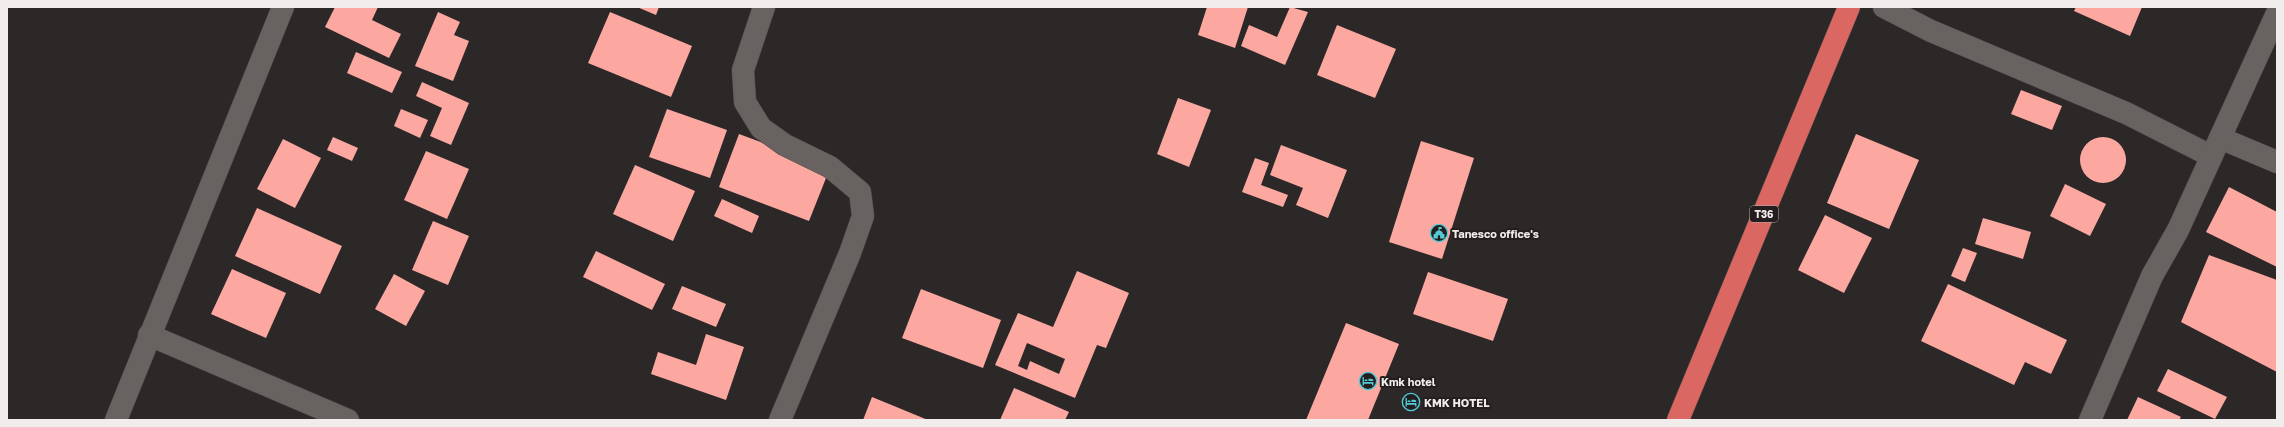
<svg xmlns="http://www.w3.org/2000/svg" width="2284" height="427" font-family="'Golos Text',sans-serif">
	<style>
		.building { fill: #fca8a1; fill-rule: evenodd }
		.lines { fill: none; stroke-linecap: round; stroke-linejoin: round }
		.minor-casing { stroke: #4b4645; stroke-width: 23 }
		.trunk-casing { stroke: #4b4645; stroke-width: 23 }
		.minor { stroke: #686261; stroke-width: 22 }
		.trunk { stroke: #db6762; stroke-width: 22 }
		.labels { text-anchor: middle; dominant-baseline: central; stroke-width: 4; stroke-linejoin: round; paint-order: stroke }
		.shield { fill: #241e1e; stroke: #b4afaf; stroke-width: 1 }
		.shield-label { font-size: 10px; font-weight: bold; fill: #f1eded }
		.poi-label { font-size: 11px; font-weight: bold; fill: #f1eded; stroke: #241e1e; text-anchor: start }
	</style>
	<rect width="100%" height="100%" fill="#2d2828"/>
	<g class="building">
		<path d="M335,7H378L372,20L401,34L389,58L325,27Z"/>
		<path d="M637,7H659L656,15Z"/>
		<path d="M1207,7H1248L1235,48L1198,35Z"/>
		<path d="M1290,7L1308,12L1285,65L1241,46L1249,25L1277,37Z"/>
		<path d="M2076,7H2142L2130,36L2074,11Z"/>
		<path d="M438,12L460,22L454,35L469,41L453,81L415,66Z"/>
		<path d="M610,12L692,46L671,97L588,63Z"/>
		<path d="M1337,25L1396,49L1375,98L1317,75Z"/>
		<path d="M356,52L402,72L392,93L347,73Z"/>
		<path d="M422,82L469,103L451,145L430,136L442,108L416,96Z"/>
		<path d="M2021,90L2062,106L2052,130L2011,114Z"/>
		<path d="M1178,98L1211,110L1189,167L1157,154Z"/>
		<path d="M401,109L428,120L420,138L394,126Z"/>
		<path d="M667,109L727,130L710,178L649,157Z"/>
		<path d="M739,134L830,168L809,221L719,187Z"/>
		<path d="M1856,134L1919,160L1889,229L1827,203Z"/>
		<path d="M333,137L358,148L352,161L327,150Z"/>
		<circle cx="2103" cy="160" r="23"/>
		<path d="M283,139L321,158L295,208L257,189Z"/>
		<path d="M1421,141L1474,158L1442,259L1389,242Z"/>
		<path d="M1281,145L1347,170L1328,218L1296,205L1303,188L1270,175Z"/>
		<path d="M426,151L469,169L447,219L404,200Z"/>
		<path d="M1255,158L1269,163L1261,185L1288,195L1283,207L1242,192Z"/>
		<path d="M635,165L695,191L673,241L613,214Z"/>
		<path d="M2065,184L2106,204L2090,236L2050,216Z"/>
		<path d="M2229,187L2277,212V267L2206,232Z"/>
		<path d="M722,199L759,216L752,233L714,216Z"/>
		<path d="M257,208L342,246L320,294L235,256Z"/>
		<path d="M1825,215L1872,238L1844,293L1798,270Z"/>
		<path d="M1983,218L2031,232L2023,259L1975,244Z"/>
		<path d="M433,221L469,236L448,285L412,270Z"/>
		<path d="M1963,248L1977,253L1965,282L1951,276Z"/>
		<path d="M596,251L665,284L652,310L583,277Z"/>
		<path d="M2209,255L2277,280V372L2181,322Z"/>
		<path d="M232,269L286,293L266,338L211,314Z"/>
		<path d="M1077,271L1129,293L1106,348L1097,345L1075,398L995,365L1018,313L1053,327ZM1027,343L1065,359L1059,374L1030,361L1027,370L1018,366Z"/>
		<path d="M1428,272L1508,299L1493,341L1413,314Z"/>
		<path d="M394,274L425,291L406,326L375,309Z"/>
		<path d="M1948,284L2067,340L2051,374L2025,362L2014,385L1921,341Z"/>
		<path d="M682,286L726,304L716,327L672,309Z"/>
		<path d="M921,289L1001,320L983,368L902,338Z"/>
		<path d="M1346,323L1399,344L1368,420H1306Z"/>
		<path d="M706,334L744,347L726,400L651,374L658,352L696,365Z"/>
		<path d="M2168,369L2227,397L2215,419L2157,391Z"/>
		<path d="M1014,388L1069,412L1065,420H1000Z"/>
		<path d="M872,397L928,420H863Z"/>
		<path d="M2138,397L2181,417L2179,420H2127Z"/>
	</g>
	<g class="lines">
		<defs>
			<g id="minor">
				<path d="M764,7L743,70L745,102L761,128L785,145L830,167L860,192L863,216L850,253L780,420"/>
				<path d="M1884,7L1931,31L2126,113L2211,156"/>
				<path d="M2220,138L2277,162"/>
				<path d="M149,335L348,420"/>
				<path d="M116,420L283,7"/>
				<path d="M2090,420L2152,276L2178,230L2277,13"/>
			</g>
			<path id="trunk" d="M1678,420L1849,7"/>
		</defs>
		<use href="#minor" class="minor-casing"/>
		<use href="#trunk" class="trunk-casing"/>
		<use href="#minor" class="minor"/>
		<use href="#trunk" class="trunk"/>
	</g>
	<defs>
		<symbol id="civic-ring" viewBox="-11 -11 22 22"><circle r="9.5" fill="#241e1e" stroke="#52cbd8" stroke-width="1.5"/><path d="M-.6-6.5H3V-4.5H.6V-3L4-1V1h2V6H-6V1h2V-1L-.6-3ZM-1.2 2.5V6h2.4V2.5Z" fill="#52cbd8"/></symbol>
		<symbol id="hotel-ring" viewBox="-11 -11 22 22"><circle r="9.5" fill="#241e1e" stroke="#52cbd8" stroke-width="1.5"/><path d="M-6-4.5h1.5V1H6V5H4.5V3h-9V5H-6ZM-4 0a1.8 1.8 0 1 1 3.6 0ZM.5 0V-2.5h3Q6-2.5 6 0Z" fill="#52cbd8"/></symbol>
	</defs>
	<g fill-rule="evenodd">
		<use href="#civic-ring" x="1429" y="223" width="20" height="20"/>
		<use href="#hotel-ring" x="1358" y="371" width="20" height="20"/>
		<use href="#hotel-ring" x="1401" y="392" width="20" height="20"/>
	</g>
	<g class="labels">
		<rect class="shield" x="1750" y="206" width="28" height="16" rx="3"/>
		<g class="shield-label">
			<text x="1764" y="214">T36</text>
		</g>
		<g class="poi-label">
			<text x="1452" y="233">Tanesco office's</text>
			<text x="1381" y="381">Kmk hotel</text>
			<text x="1424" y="402">KMK HOTEL</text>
		</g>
	</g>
	<rect width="2284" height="427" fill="none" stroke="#f1eded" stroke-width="16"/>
</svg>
